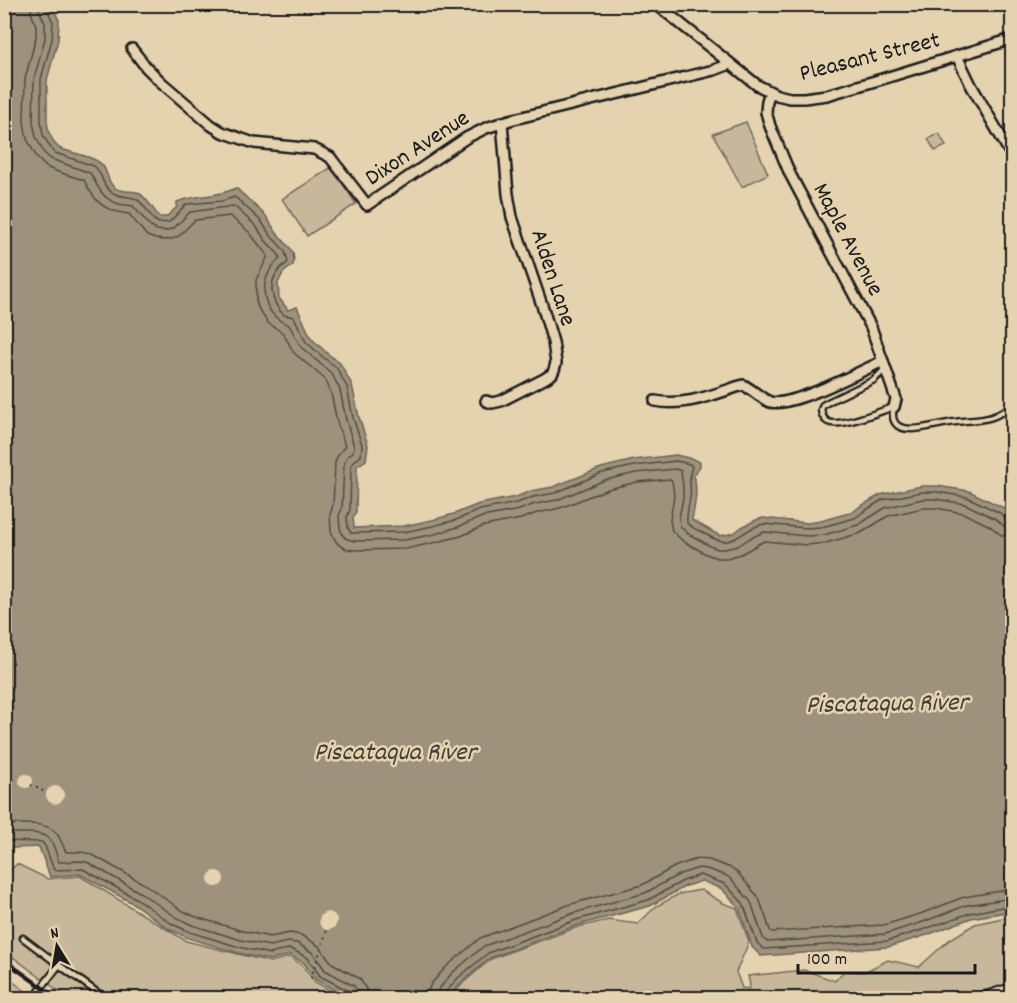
<svg xmlns="http://www.w3.org/2000/svg" width="1017" height="1003" font-family="Dekko,sans-serif">
	<style>
		.green { fill: #c8b89b; stroke: #726a5c; stroke-width: 1.5 }
		.water { fill: #9e927c; stroke: #6a6356; stroke-width: 1.5 }
		.pier { fill: #e5d3b0 }
		.lines { fill: none; stroke-linecap: round; stroke-linejoin: round }
		.shore { stroke: #504b42; stroke-width: 1.5 }
		.service-casing { stroke: #1c1c1c; stroke-width: 9 }
		.minor-casing { stroke: #1c1c1c; stroke-width: 14 }
		.path { stroke: #1c1c1c; stroke-width: 2; stroke-dasharray: 1.5 4.5; stroke-linecap: butt }
		.service { stroke: #e5d3b0; stroke-width: 4.5 }
		.minor { stroke: #e5d3b0; stroke-width: 9 }
		.rail { stroke: #1c1c1c; stroke-width: 4 }
		.labels { text-anchor: middle; dominant-baseline: central; stroke-width: 5; stroke-linejoin: round; paint-order: stroke }
		.street-label { font-size: 24px; fill: #1c1c1c; stroke: #e5d3b0 }
		.water-label { font-size: 26px; font-style: italic; fill: #433f39; stroke: #e5d3b0 }
	</style>
	<rect width="100%" height="100%" fill="#e5d3b0"/>
	<filter id="ink" filterUnits="userSpaceOnUse"><feTurbulence type="fractalNoise" baseFrequency=".0167" numOctaves="2"/><feDisplacementMap in="SourceGraphic" scale="12" xChannelSelector="R" yChannelSelector="G"/><feConvolveMatrix kernelMatrix="1 2 1 2 8 2 1 2 1" color-interpolation-filters="sRGB"/></filter>
	<g filter="url(#ink)">
		<g class="green">
			<path d="M746,122L768,174L742,187L713,134Z"/>
			<path d="M939,133L946,146L935,151L928,139Z"/>
			<path d="M332,167L356,204L307,236L282,199Z"/>
			<path d="M17,864L48,879L80,876L186,941L270,962L290,957L302,965L315,982L345,998H68L5,951L4,876Z"/>
			<path d="M701,890L723,903L737,908L749,942L736,972L742,988L749,989L750,985L748,976L804,970L835,981L844,971L864,972L888,960L919,967L949,940L975,924L1012,916V998H451L463,983L491,959L578,927L608,920L638,924L655,907L679,894Z"/>
			<path d="M5,976L35,998H5Z"/>
		</g>
		<path class="water" d="M5,5H51L59,20L58,40L47,80V121L49,133L55,144L59,148C70,153 96,156 103,166C108,172 107,182 114,187C121,193 129,190 137,192C146,196 153,209 159,217H166L177,207V202C196,194 217,198 236,188L266,216L276,232L290,248L293,253L294,260L293,265L283,273L278,283L279,298L288,310L297,307L311,338L328,354L340,363L352,385L359,417L368,445L366,460L357,466L356,513L353,517L354,528L404,526L432,520L454,514L479,504L516,497L531,491L553,487L601,468L634,460L676,455L693,459L700,462V466L694,475C698,491 695,504 692,520L720,536L734,533L742,527L756,520L763,518L808,523L820,521L853,512L859,507L880,495L921,486H937L969,491L1004,508L1012,517V911L971,918L927,935L888,947L761,956L752,947L739,908L722,889L702,881L686,886L650,906L578,925L490,958L462,982L448,998H350L316,980L304,963L290,955L270,960L238,953L188,938L169,929L134,904L80,874L50,877L39,847L14,848L5,847Z"/>
		<g class="pier">
			<circle cx="26" cy="781" r="7"/>
			<circle cx="55" cy="795" r="9"/>
			<circle cx="216" cy="879" r="8"/>
			<circle cx="328" cy="921" r="9"/>
		</g>
		<g class="lines">
			<g class="shore">
				<path d="M30,4L31,12L36,26V37L25,79L24,122L27,139L37,158L46,167L58,172L84,180C95,202 103,211 129,214L147,236L155,239L165,240L172,239L179,236L195,220L230,216L249,232L267,255V258L256,280V300L258,308L268,323L283,333L294,353L325,379L331,393L337,422L345,446L338,455L335,462L333,505L330,515L331,531L335,540L339,545L347,549L354,550L406,549L437,542L461,536L484,526L521,519L537,513L560,508L608,489L637,482L670,479L672,481L674,496L670,520L672,531L683,541L706,554L717,558H727L741,554L764,541L806,545L826,543L861,533L888,516L923,508H936L963,513L990,526L1001,535L1012,537"/>
				<path d="M39,4V10L45,23V38L34,79L33,122L36,137L44,153L51,159L90,173C99,187 100,198 119,204C123,205 129,205 133,206L151,227L157,230L165,231L174,228L190,212L234,206L256,226L265,240L279,255L280,259C256,278 260,315 289,325L301,347L332,374L340,390L346,420L354,446L353,452L347,457L344,464L342,508L339,516L340,528L342,533L345,538L354,541L405,540L435,534L458,527L482,517L519,510L535,504L557,500L605,480L636,473L675,469L681,471L683,487V498L679,518L680,526L687,533L710,546L718,549H725L738,546L750,538L764,532L807,536L824,535L858,525L885,508L922,499H936L965,504L996,519L1005,527L1012,528"/>
				<path d="M46,4L47,9L53,22L52,39L41,79V121L43,135L50,147L55,153L94,166C102,172 101,183 109,190C117,198 127,195 136,199C143,202 149,214 154,220L159,223L169,222C174,218 183,207 187,204L222,201L235,197L261,221L271,236L285,251L288,262C285,265 282,266 280,269C267,282 271,303 284,315L294,317L306,342L324,358L336,367L347,387L353,418L362,445L361,456L353,462L351,466L350,510L347,517L348,528L351,533L404,532L433,526L456,520L480,510L517,503L533,497L555,493L602,473L634,466L676,461L690,464L692,467C687,478 692,485 690,497C689,506 686,514 687,523C693,529 700,531 707,535C734,552 739,529 764,524L807,528L822,527L855,518L863,512L882,500L922,492H937L967,497L1000,513L1007,520H1012"/>
				<path d="M4,824C20,825 47,820 57,834C61,839 63,847 66,852H81L91,854L146,885L181,910L196,917L243,931L270,937L290,933L301,935L319,946L332,963L360,979L366,989L368,998"/>
				<path d="M4,833C16,834 42,830 49,839C55,845 56,855 59,862L81,861L87,862L141,893L176,917L192,925L241,940L270,946L288,942L297,943L313,953L325,970L354,986L358,992L359,998"/>
				<path d="M4,841L42,842L45,846L54,870L83,869L137,899L172,924L190,932L239,947L270,954L288,949L293,950L308,958L320,976L349,991L351,998"/>
				<path d="M428,998V991L431,984L445,968L480,938L571,904L642,885L676,866L697,859L709,860L731,868L738,873L759,898L770,930L772,932L884,925L920,914L964,897L1012,889"/>
				<path d="M437,998L439,989L452,973L484,946L574,913L645,893L680,874L699,868L707,869L727,876L732,880L751,902L763,938L767,942L885,934L923,922L967,905L1012,898"/>
				<path d="M444,998L445,993L458,978L488,953L576,920L648,900L683,881L700,875L725,884L743,903L757,943L764,949L887,941L925,929L970,913L1012,905"/>
			</g>
			<defs>
				<g id="service">
					<path d="M885,369L874,380L830,401L823,405L821,410C822,415 823,419 828,422C841,428 880,411 894,407C892,414 892,423 900,427C915,433 940,423 956,422C968,420 981,421 992,417C1000,414 1006,410 1012,405"/>
					<path d="M23,938L59,965"/>
					<path d="M35,998L42,987L59,965L105,998"/>
					<path d="M974,998L1012,986"/>
				</g>
				<g id="minor">
					<path d="M656,4L757,85L777,95L790,98H804L827,95L882,79L1012,39"/>
					<path d="M132,49L146,67L161,82L211,125L222,132L254,143L314,149L330,157L367,205L466,138L486,128L510,120L714,70L730,64"/>
					<path d="M957,56L971,85L1012,156"/>
					<path d="M770,92L767,101L766,112L770,126L790,174L871,327L896,399L894,407"/>
					<path d="M486,401L492,403L501,401L544,379L552,374L554,370L556,363L553,342L543,308L512,217L508,194L502,122"/>
					<path d="M655,401C686,407 714,394 743,385C752,389 760,398 770,402C791,408 861,371 883,361"/>
				</g>
			</defs>
			<use href="#service" class="service-casing"/>
			<use href="#minor" class="minor-casing"/>
			<g class="path">
				<path d="M7,778L18,781"/>
				<path d="M31,785L47,793"/>
				<path d="M311,978L327,930"/>
			</g>
			<use href="#service" class="service"/>
			<use href="#minor" class="minor"/>
			<path class="rail" d="M4,960L57,998"/>
		</g>
	</g>
	<g class="labels">
		<g class="street-label">
			<text transform="translate(870 58) rotate(-14)">Pleasant Street</text>
			<text transform="translate(418 149) rotate(-33)">Dixon Avenue</text>
			<text transform="translate(847 240) rotate(62)">Maple Avenue</text>
			<text transform="translate(552 278) rotate(72)">Alden Lane</text>
		</g>
		<g class="water-label">
			<text transform="translate(887 705) rotate(-1)">Piscataqua River</text>
			<text x="395" y="753">Piscataqua River</text>
		</g>
	</g>
	<rect width="1017" height="1003" fill="none" stroke="#e5d3b0" stroke-width="24"/>
	<rect x="12" y="12" width="993" height="979" fill="none" stroke="#1c1c1c" stroke-width="2" filter="url(#ink)"/>
	<g transform="translate(57 946) rotate(349)" stroke="#e5d3b0" stroke-width="4.5" paint-order="stroke">
	<path d="M0-4.5L10 22L0 15L-10 22Z" fill="#1c1c1c"/>
	<text y="-9" font-size="16" font-weight="bold" text-anchor="middle" fill="#1c1c1c">N</text>
	</g>
	<path d="M798 964v9h177v-9" fill="none" stroke="#1c1c1c" stroke-width="3"/>
	<text x="807" y="964" font-size="18" fill="#1c1c1c" stroke="#e5d3b0" stroke-width="4.5" paint-order="stroke">100 m</text>
</svg>
